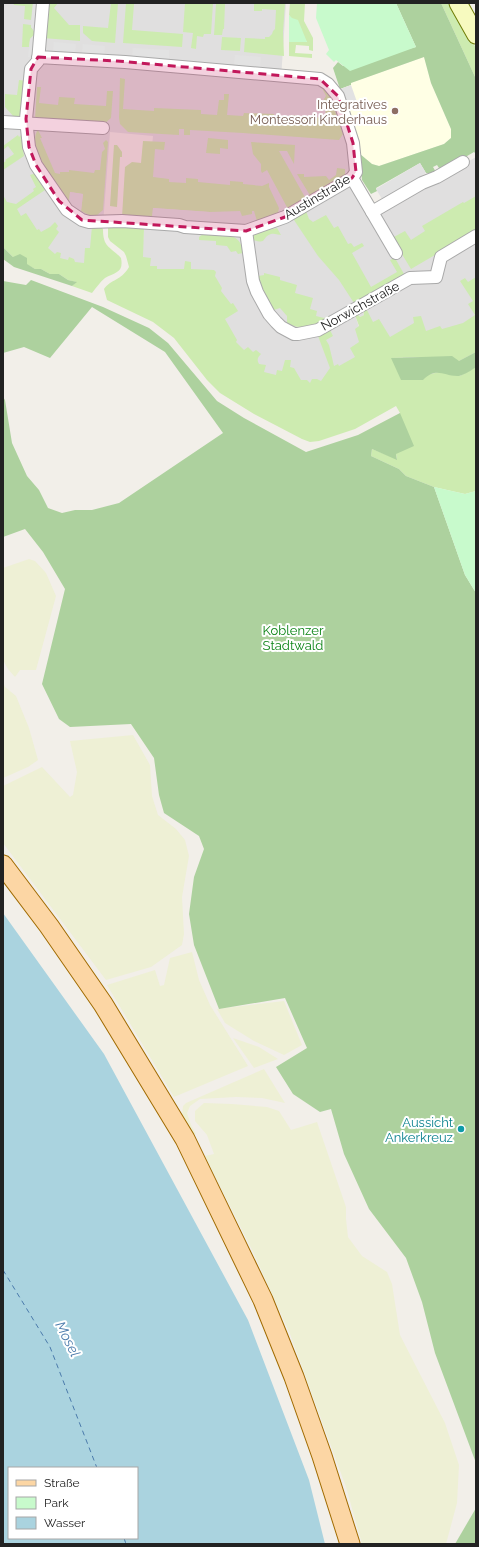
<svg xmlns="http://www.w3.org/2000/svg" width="479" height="1547" font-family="Raleway,sans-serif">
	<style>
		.residential { fill: #e0dfdf }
		.education { fill: #ffffe5 }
		.farmland { fill: #eef0d5 }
		.grass { fill: #cdebb0 }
		.forest { fill: #add19e }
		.park { fill: #c8facc }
		.parking { fill: #e2e2e2 }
		.water { fill: #aad3df; fill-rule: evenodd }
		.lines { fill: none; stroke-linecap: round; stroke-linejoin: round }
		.ferry { stroke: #4a7aab; stroke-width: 1; stroke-dasharray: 5 4; stroke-linecap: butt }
		.street-casing { stroke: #a9a9a9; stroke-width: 14 }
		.secondary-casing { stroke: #707d05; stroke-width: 19 }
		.primary-casing { stroke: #a06b00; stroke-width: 21 }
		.street { stroke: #fff; stroke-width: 12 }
		.secondary { stroke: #f7fabf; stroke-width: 17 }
		.primary { stroke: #fcd6a4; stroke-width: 19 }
		.marked { fill: #c2185b; fill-opacity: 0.2; stroke: #c2185b; stroke-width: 3; stroke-dasharray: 8 5; stroke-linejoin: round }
		.education-dot { fill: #8d6e63; stroke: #fff; stroke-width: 1.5 }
		.culture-dot { fill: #0f9aa8; stroke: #fff; stroke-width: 1.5 }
		.labels { text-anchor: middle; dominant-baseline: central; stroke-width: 4; stroke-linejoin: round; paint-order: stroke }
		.education-label { font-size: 13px; fill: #785e54; stroke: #fff; text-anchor: end }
		.street-label { font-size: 13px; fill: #222; stroke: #fff }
		.park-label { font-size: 13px; fill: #0c8416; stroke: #fff }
		.culture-label { font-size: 13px; fill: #0d838f; stroke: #fff; text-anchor: end }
		.water-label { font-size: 14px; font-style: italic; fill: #4a7aab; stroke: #fff }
	</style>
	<rect width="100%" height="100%" fill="#f2efe9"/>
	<path class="residential" d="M3,3H286L281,79L316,81L331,93L350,155L349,176L373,217L476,157V367L423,380L363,312L364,315L360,317L359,315H355L359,327L363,364L308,416L139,284L153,136L110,132L103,224L90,282L3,234Z"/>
	<path class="education" d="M424,57L431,83L451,129V138L444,144L379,166L372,164L360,154L340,89L351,84L350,83Z"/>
	<g class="farmland">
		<path d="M29,559L35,561L46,573L56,596L36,670H20L15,677L8,669L3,660V568Z"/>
		<path d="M3,681L5,687L16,696L29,728L38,760L28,767L3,778Z"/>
		<path d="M133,735L150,765L152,796L158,815L176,829L185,840L189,856L182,897L184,934L182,945L151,967L106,980L3,843V786L42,767L70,797L73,795L77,772L70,741Z"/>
		<path d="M192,952L199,980L210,1005L248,1066L174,1097L107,985L155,970L160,986L164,985L170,958Z"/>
		<path d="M284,1001L302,1045L284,1055L254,1041L225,1023L217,1009Z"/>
		<path d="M233,1038L259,1047L278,1059L254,1068Z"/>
		<path d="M264,1069L285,1103L262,1098L236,1097L200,1099L190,1106L187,1113L191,1125L196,1134L193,1135L182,1116L183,1106L186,1103Z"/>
		<path d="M204,1103L232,1104L267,1107L279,1111L291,1130L317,1122L346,1207V1219L348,1237L362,1256L387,1272L392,1284L400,1335L445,1423L459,1465L457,1503L446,1544H362L346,1487L290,1334L254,1254L205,1156L214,1154L207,1135L195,1121V1111Z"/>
	</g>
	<g class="grass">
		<path d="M13,3H33L31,20L24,19L25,6L14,5Z"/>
		<path d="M46,3H58L54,8L69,25H80V41L43,38Z"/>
		<path d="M111,3H118L115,43L92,41L83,33V26L108,28Z"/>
		<path d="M126,3H137L134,4L132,30L183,34L182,47L123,43Z"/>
		<path d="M185,3H213L211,34H204L203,37L197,36L196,49L191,48L193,33L183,32Z"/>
		<path d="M256,3H285L283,32L284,56L244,52L245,38L265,39V37H269L272,34L273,31L275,29L276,10L262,9V11H254V4Z"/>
		<path d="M290,3H305L304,21L313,38V51L309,50V46L296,45L295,53L312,54V58L289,56V42H307L289,15Z"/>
		<path d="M441,3H451L476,48V79Z"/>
		<path d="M216,4H225L224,29H223L222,35H214Z"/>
		<path d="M23,24L31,25V27L34,31V35L30,39L29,47H22Z"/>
		<path d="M222,37L241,38L240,51L221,50Z"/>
		<path d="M120,78L125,79L123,109L154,111V108L201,110V114L217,115L219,100H224V94H229L227,115L243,116L244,113L274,114V116L289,117L290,115L325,118L326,107L324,105V99L326,96L322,88L323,86L329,93L343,134L339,140L243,133L190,130V135H184V129H179V135L128,132L120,124L119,118Z"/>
		<path d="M19,80L27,81L24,114L18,117H14L5,107V94L17,95Z"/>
		<path d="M37,87H41L39,103L58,105L59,97L75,98L74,104L106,106L107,91H113L111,118L104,124L35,119Z"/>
		<path d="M38,130L42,138H40L55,173L60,174V172H69V170L94,173L95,170H100L102,152L105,149L103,143L106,140L108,142L103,210L96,216L89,215L81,211L83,194L70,192L69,203C60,189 25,146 38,130Z"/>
		<path d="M18,135L19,137L21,135L24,156L3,170V163L6,161L5,160L14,154L8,146L3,150V146Z"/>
		<path d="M208,138L228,140V149L220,148V154L206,153Z"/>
		<path d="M143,141L165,142L164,150L155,149L153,177L169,179V182L186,183V178L198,179V182L230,185V181L243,182V184L262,186L269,183V187L279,208L278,213L257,221L254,211H252V214L242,216L240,211L210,212L153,208L152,219L122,217L125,167L132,162L141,163Z"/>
		<path d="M251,142L295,145L294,164L287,151H279L306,199L288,209L267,170L262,173L261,171V164L253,154Z"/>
		<path d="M114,145H117L122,152V157H120L117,207L110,206Z"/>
		<path d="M337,168L345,169V175L341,178L311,197L297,174H304V177L326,176L329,180L336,175Z"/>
		<path d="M33,174H35L45,190L17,209L21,216L26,213L37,230L39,229L41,232L50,227L55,222L58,226L56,229L59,232L48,248L55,254L57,252L61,253L60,258L68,260L69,257L74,259L75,262L84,263L85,248H90L92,226H100L103,229C103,248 110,246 121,258C124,273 115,272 105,278C100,282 96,288 92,293L72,286L76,282L68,280L59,274H50L41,269H35L13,257L3,247V195L7,202L16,204L34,191L33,189L36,187L30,175Z"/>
		<path d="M476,196V231L411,269L392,238L405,231L411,240L425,231L422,226L463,202L464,203Z"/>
		<path d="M306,211L309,219L313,222L326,215L334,228L338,226L348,244L351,243L354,247L362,243L364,246L352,253L371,287L397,272L390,260L395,258L404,274L354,303L339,280L318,256L294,220V217Z"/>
		<path d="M130,225L131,228L144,229L143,257L151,258L150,266H157V269H184L185,261L191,262V269L214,270L216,272L215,276L222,288L221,291L231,304L233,303L238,311L225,319L237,340L236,342L244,350L248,347L253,352L256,350L261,354C257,358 257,360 259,364L266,365L264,372L276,375L277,370L282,371L285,360H291L290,367L294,368L301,380H307L310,383L312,379H317L321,381L330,368L318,336L330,330L333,336L326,340L329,345L334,366L338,364L339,366L355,357L350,348L359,342L355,329L359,326L355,315L357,313L360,317L364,315L363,310L366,308L373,322L379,319L390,337L414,323L413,317L421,316L426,331L440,326L442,329L463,323L475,315L468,304L473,301L460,281L465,278L468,282L476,277V352L459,361L420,357L392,358L427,375L439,372L460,376L476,367V491L465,494L434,487L406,476L399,469L371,456L372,449L397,459L396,454L400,413L396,406L355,429L319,441L310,442L302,439L254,414L220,393L207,380L174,338L153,322L107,300L104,289C111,279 121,281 129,267L126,256L124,252L110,241L108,237V228L109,227L126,228Z"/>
		<path d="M263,227L268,230L277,228L281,235C279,235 274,233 271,234C261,237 268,245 253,240V235Z"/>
		<path d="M203,234C221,235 241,230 243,253L238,254L236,251L231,252L227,246L216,245V241L199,240V237Z"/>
		<path d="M264,273L280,277V280L297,285L295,293L313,298L310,309L317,311L316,316L324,318L334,314L335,316C318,325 306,333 287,323V316L280,308L274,310L262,293L258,276L264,275Z"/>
	</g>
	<g class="forest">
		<path d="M396,3H441L476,79V154L474,152L441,171L437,165L433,167L437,174L426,173L420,163L376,188L377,191L371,194L362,180L360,154L372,164L379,166L444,144L451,138V129L431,83L424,57L351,83V85L340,89L333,68L338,62L343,66L416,47Z"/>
		<path d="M3,247L13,257L20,254L27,258V264L35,269H41L50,274H59L68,280L77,282L72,286L14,267L3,259Z"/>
		<path d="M31,280L103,307L149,328L168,343L217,401L244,418L306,452L358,435L400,413L414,446L396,454L397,460L372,449L371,456L399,469L406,476L434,487L465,575L476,593V1463L435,1353L422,1302L406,1258L369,1209L344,1154L331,1109L320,1112L293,1094L276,1067L307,1048L285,998L219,1009L194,945L189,914L194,877L204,849L199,836L164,813L159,795L154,758L131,724L70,727L59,719L42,684L65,589L43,552L25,529L3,537V397L5,400L12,443L27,476L39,490L48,508L62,513L75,510H92L119,503L223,433L165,352L92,307L50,358L24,347L3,353V281L26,285Z"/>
		<path d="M476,352V367C472,370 464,375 459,376C444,377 437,366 423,380H401L391,358L452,356L459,361Z"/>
		<path d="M476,1508V1544H455Z"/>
	</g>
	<g class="park">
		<path d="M317,3H396L416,47L350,71L336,60L334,62L326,54L329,50L316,18Z"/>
		<path d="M289,15L292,18L298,20L307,42H289Z"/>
		<path d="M434,487L465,494L476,491V593L465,575Z"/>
	</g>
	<g class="parking">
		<path d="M33,3H39L35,57H28L30,39L34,35V31L31,27Z"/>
		<path d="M54,42L76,44L75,53L53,51Z"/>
		<path d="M83,44L105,46L104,55L82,54Z"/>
		<path d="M133,48L169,50V60L132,57Z"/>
		<path d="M235,55L261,57L260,67L234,65Z"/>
		<path d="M351,85L357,102L346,105L340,89Z"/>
		<path d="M420,163L426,173L382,199L376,189Z"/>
		<path d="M70,192L83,194L81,211L69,203Z"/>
		<path d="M153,208L210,212V221H214V223L152,219Z"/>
	</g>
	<path class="water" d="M3,913L104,1054L248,1320L309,1480L325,1544H4L3,1540ZM9,1468H137V1538H9Z"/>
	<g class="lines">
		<g class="ferry">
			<path d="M3,1270L50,1347L97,1468"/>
			<path d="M124,1538L126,1544"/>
		</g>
		<defs>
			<g id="street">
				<path d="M38,57L125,62L320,79L328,84L338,96L353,143L356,172L352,178L285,217L246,231L185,227L179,225L122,221L89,222L82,220L67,210L36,165L29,147L26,119L31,69L38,61L43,3"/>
				<path d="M3,122L103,128"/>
				<path d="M352,178L372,212L422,183L437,177L463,162"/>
				<path d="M372,212L396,253"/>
				<path d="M246,231L253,281L257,292L269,314L276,322L281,327L294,334H298L318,330L410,278L436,277L441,257L476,236"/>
			</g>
			<path id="secondary" d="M458,3L476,35"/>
			<path id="primary" d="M3,865L49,926L103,1004L185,1139L263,1300L294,1377L322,1456L350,1544"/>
		</defs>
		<use href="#street" class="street-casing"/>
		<use href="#secondary" class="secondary-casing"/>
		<use href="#primary" class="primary-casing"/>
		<use href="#street" class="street"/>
		<use href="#secondary" class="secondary"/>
		<use href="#primary" class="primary"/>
	</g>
	<path class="marked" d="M38,57L117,61L320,79L338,96L353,143L356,172L352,178L285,217L246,231L82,220L59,201L36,165L29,147L26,119L31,69Z"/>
	<circle class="education-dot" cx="395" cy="111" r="4"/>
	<circle class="culture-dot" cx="461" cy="1129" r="4"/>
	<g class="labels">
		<g class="education-label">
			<text x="387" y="104">Integratives<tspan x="387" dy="15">Montessori Kinderhaus</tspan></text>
		</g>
		<g class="street-label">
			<text transform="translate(317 197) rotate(-31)">Austinstraße</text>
			<text transform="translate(360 306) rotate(-29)">Norwichstraße</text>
		</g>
		<g class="park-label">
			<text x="293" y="630">Koblenzer<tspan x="293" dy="15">Stadtwald</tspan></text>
		</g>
		<g class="culture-label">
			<text x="453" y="1122">Aussicht<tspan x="453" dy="15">Ankerkreuz</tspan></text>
		</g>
		<g class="water-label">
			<text transform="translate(68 1339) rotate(63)">Mosel</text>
		</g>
	</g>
	<rect width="479" height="1547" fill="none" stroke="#222222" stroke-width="8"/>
	<rect x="8" y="1467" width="130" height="72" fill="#ffffff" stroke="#a7a7a7"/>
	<rect x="16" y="1480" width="20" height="6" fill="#fcd6a4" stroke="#a7a7a7"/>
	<text x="44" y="1487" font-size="12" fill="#222222">Straße</text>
	<rect x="16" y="1497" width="20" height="12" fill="#c8facc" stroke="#a7a7a7"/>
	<text x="44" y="1507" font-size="12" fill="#222222">Park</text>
	<rect x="16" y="1517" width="20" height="12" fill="#aad3df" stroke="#a7a7a7"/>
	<text x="44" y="1527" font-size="12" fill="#222222">Wasser</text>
</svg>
